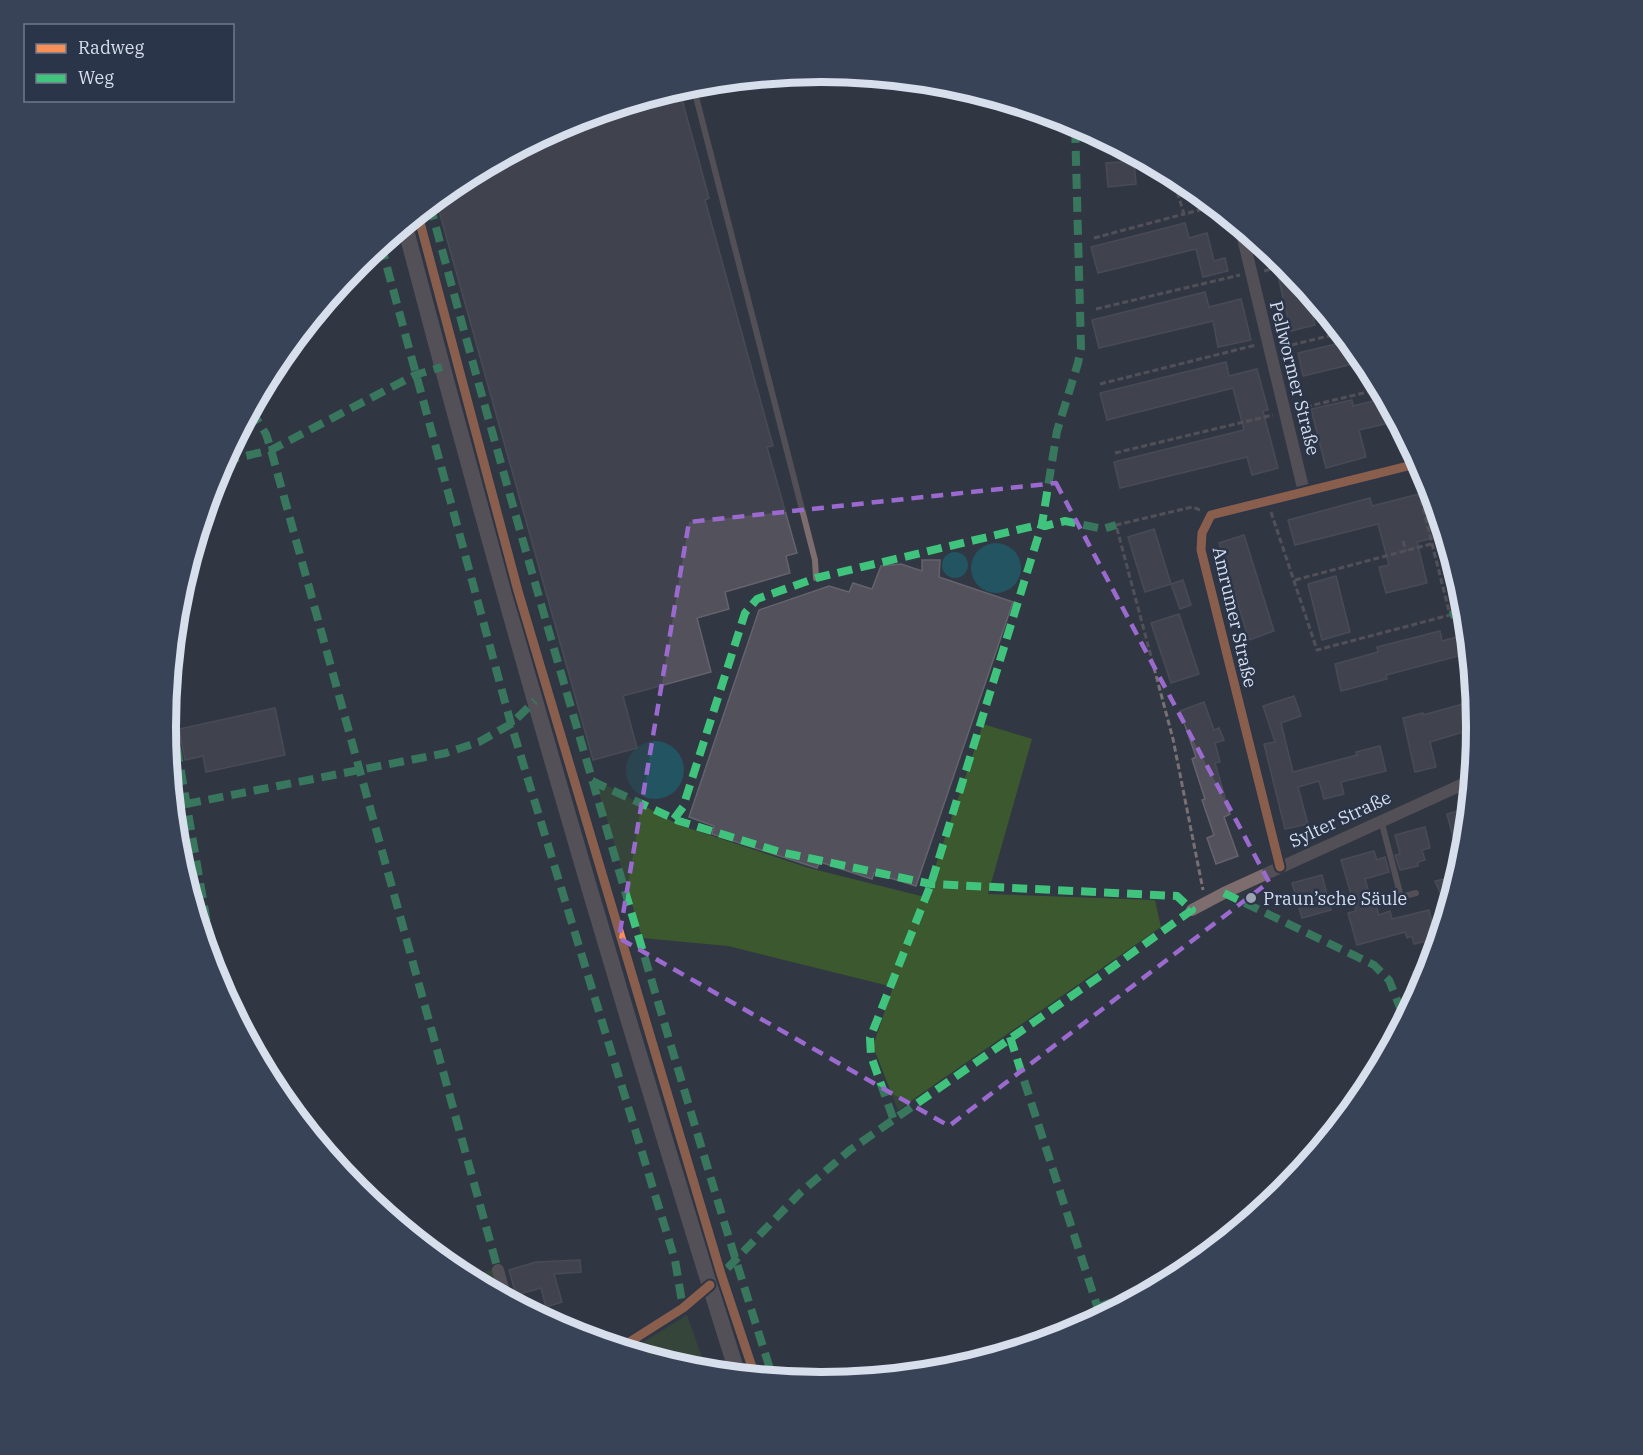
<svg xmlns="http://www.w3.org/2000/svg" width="1643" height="1455" font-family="'IBM Plex Serif',serif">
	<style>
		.green { fill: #3b582f }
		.water { fill: #225461 }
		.building { fill: #53525c; stroke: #64626c; stroke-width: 1.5 }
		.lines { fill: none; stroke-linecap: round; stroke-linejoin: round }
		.path { stroke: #787073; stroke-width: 3; stroke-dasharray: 6 3; stroke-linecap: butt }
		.lane { stroke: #7d6d6e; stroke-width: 6 }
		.street { stroke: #7d6d6e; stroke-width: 12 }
		.secondary { stroke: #7f6f71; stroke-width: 16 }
		.quiet { stroke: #40c37c; stroke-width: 8; stroke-dasharray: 15 8; stroke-linecap: butt }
		.cycleway-casing { stroke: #2a354a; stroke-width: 13 }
		.cycleway { stroke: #f78f57; stroke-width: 9 }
		.marked { fill: none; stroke: #9b6acf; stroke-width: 4.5; stroke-dasharray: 12 8; stroke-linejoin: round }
		.poi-dot { fill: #9da4b1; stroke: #2a354a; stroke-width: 2 }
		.labels { text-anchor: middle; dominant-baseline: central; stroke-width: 5; stroke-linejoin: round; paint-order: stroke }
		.street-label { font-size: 18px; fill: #d7deec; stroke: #2a354a }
		.poi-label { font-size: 18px; fill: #d7deec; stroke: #2a354a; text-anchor: start }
		.rim { fill: none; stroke: #d7deec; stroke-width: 8 }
	</style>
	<rect width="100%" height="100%" fill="#313743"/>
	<g class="green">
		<path d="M983,724L1032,739L988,894L1155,900L1161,927L898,1110L873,1046L893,987L728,946L642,938L595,779L679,825L809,868L925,897Z"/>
		<path d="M492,1270L500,1295L465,1276Z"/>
		<path d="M1149,1292L1104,1316L1101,1308Z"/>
		<path d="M687,1315L707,1372L693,1370L629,1351Z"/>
	</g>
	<g class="water">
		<circle cx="996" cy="568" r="25"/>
		<circle cx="955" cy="565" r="13"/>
		<circle cx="655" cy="770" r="29"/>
	</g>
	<g class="building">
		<path d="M680,92L709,198L705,200L773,446L767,447L797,553L786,556L790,573L725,592L729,609L697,618L711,672L623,696L637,748L593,760L436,200L458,182L570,122Z"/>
		<path d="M1134,161L1136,184L1108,187L1106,163Z"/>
		<path d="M1185,223L1189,238L1207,233L1214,261L1225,258L1228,271L1203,277L1196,249L1098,273L1091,247Z"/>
		<path d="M1292,273L1307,291L1315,325L1291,331L1278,276Z"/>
		<path d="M1205,292L1209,307L1241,299L1251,340L1218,347L1213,321L1099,348L1092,320Z"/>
		<path d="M1348,341L1365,361L1303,376L1298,353Z"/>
		<path d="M1226,362L1229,376L1257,369L1268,410L1263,411L1278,468L1252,475L1247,457L1120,488L1114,462L1244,430L1233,388L1107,420L1100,393Z"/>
		<path d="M1385,398L1398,421L1359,430L1366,457L1326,468L1311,409L1352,400L1353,406Z"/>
		<path d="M1431,491L1445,535L1417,542L1427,583L1386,593L1379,567L1389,565L1378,524L1295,545L1288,520L1370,498L1372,506Z"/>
		<path d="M1154,529L1171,584L1145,592L1128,537Z"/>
		<path d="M1244,535L1274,631L1249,640L1219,543Z"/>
		<path d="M922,560H940L939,577L1013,602L916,886L874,873L872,879L820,862L817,868L712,834L714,826L689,817L759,610L829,586L849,592L853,583L872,589L881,566L901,564L922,571Z"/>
		<path d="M1336,576L1350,632L1322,640L1308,584Z"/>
		<path d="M1183,580L1191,605L1180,609L1171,584Z"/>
		<path d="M1179,614L1199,674L1171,683L1151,623Z"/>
		<path d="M1440,631L1442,641L1468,634L1470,653L1386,675L1387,679L1341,691L1335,664L1378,652L1377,647Z"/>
		<path d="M1294,696L1301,716L1281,723L1293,772L1357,755L1356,752L1380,746L1386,771L1341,782L1344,794L1324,799L1319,781L1298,787L1308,824L1285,829L1264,744L1275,742L1263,706Z"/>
		<path d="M1204,702L1214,730L1219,728L1224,740L1215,743L1220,762L1215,763L1230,814L1224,817L1238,856L1216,864L1207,838L1214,835L1202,800L1205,799L1192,759L1196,757L1180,711Z"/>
		<path d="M1463,704L1470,730L1430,742L1436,767L1415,772L1403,718L1423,713V715Z"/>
		<path d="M275,708L285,755L206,772L203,756L185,760L179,729Z"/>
		<path d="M1469,808L1464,856L1461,868L1447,814Z"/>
		<path d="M1425,827L1430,848L1422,850L1425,860L1418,862V866L1400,870L1395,855L1400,854L1395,835Z"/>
		<path d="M1374,851L1377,860L1385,857L1389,872L1365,879L1373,906L1376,905L1379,915L1390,911L1392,919L1429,910L1436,939L1414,944L1412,936L1407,938L1405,932L1357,945L1348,913L1356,911L1341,860Z"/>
		<path d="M1322,875L1331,910L1302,918L1292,883Z"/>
		<path d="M1453,877L1456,884L1448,910L1435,881Z"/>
		<path d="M1431,965L1427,979L1420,992L1413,972Z"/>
		<path d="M580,1260L581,1272L554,1274L562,1302L546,1307L541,1288L516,1295L509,1270L536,1262Z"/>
	</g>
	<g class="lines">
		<g class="path">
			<path d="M1172,175L1184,214L1215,206"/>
			<path d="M1094,238L1184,214"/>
			<path d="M1264,271L1286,265"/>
			<path d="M1096,309L1240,275"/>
			<path d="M1283,347L1341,333"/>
			<path d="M1100,384L1256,345"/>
			<path d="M1297,409L1380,389"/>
			<path d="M1115,453L1273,415"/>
			<path d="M1200,510L1192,507L1116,525L1173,739L1203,890"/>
			<path d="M1271,512L1317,650L1450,615L1415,476"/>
			<path d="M1403,541L1406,551"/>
			<path d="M1295,580L1431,544"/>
		</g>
		<g class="lane">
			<path d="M693,85L815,560L816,578"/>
			<path d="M1381,820L1401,897L1416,893"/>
		</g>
		<g class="street">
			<path d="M1243,238L1304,492"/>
			<path d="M1280,867L1201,550L1202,533L1211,515L1420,463"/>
			<path d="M1192,910L1224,893L1472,780"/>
			<path d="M498,1270L506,1299"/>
			<path d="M620,1348L683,1308L710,1285"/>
		</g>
		<path class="secondary" d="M405,226C506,612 618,995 738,1375"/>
		<g class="quiet">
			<path d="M430,205C497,456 570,706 644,955C686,1096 728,1238 773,1378"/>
			<path d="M381,245L511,724L675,1260L683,1308"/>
			<path d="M251,410L266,434L271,450L498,1270"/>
			<path d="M224,461L271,450L415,375L442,367"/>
			<path d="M1450,615L1466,611"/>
			<path d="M169,702L217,981"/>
			<path d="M592,781L679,821L780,852L931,884L1177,896L1192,910L1103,974L850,1150L800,1193L719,1277"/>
			<path d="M186,804L446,753L479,742L511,724L535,701"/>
			<path d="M674,819L683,807L745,613L757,599L816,578L1042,524L1045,526L1065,521L1103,529L1116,525"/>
			<path d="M1224,893L1374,965L1389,980L1405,1020"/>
			<path d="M1410,993L1413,1005"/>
			<path d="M1010,1037L1101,1318"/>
			<path d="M893,1118L871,1056L870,1038L931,884L1042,524L1057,431L1078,363L1081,348L1075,123"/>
			<path d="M1098,1307L1168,1282"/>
		</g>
		<defs>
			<g id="cycleway">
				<path d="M418,215L518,591L721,1274L755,1376"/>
				<path d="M1280,867L1201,550L1202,533L1211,515L1420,463"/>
				<path d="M620,1348L683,1308L710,1285"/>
			</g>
		</defs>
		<use href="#cycleway" class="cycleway-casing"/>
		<use href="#cycleway" class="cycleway"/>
	</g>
	<path d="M0 0H1643V1455H0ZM1056,483L1269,882L949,1126L619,938L689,522Z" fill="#313743" fill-opacity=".55" fill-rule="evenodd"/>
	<path class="marked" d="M1056,483L1269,882L949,1126L619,938L689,522Z"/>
	<circle class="poi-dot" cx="1251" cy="898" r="6"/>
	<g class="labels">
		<g class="street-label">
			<text transform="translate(1295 378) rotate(76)">Pellwormer Straße</text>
			<text transform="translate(1235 617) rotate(77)">Amrumer Straße</text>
			<text transform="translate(1340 819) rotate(-25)">Sylter Straße</text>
		</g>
		<g class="poi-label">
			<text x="1263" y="898">Praun’sche Säule</text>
		</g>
	</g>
	<path d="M0 0H1643V1455H0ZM176 727a645 645 0 1 1 1290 0a645 645 0 1 1-1290 0Z" fill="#384357" fill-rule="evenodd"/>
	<path class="rim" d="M176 727a645 645 0 1 1 1290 0a645 645 0 1 1-1290 0Z"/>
	<rect x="24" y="24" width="210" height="78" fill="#2a354a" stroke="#6f798b" stroke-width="1.5"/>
	<rect x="36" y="44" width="30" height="9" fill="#f78f57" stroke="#6f798b" stroke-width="1.5"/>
	<text x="78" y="54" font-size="18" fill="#d7deec">Radweg</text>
	<rect x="36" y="74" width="30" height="9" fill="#40c37c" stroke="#6f798b" stroke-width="1.5"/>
	<text x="78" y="84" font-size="18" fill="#d7deec">Weg</text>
</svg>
